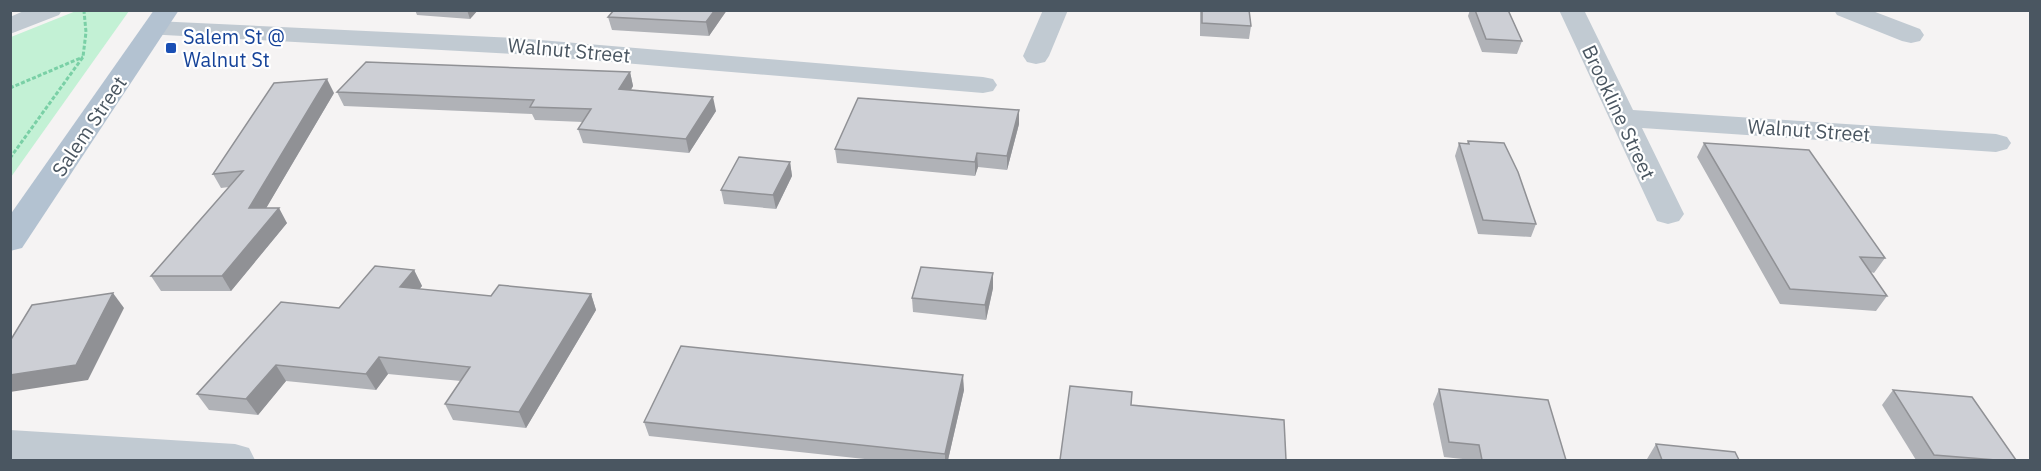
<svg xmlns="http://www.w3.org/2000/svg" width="2041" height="471" font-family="'IBM Plex Sans',sans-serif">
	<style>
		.green { fill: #c3f1d5 }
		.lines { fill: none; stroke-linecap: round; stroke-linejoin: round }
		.path { stroke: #7ad0a6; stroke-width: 3; stroke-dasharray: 4 2; stroke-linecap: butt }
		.minor { fill: #c1cad2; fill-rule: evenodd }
		.major { fill: #b3c2d1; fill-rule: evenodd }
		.wall { fill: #b0b2b7 }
		.shaded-wall { fill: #909195 }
		.building { fill: #cdcfd5; stroke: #909195; stroke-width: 1.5 }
		.transit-dot { fill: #1a4fb4; stroke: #fff; stroke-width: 2 }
		.labels { text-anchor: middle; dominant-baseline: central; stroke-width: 4.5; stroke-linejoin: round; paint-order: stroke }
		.transit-label { font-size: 20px; fill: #164399; stroke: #fff; text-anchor: start }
		.street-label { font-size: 20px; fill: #4a5661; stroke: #fff }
	</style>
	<rect width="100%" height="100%" fill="#f5f3f3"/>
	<path class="green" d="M76,11H129L11,177V37Z"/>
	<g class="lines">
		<g class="path">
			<path d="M10,88L83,57"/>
			<path d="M10,158L83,57L86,32L84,11"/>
		</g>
		<g class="minor">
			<path d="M26,10H62L59,15L10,34V17Z"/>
			<path d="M1043,10H1068L1049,56L1045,62L1036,64L1027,62L1023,56Z"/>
			<path d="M1559,10H1584L1633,110L1996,134L2007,137L2011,143L2007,149L1996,152L1642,128L1684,214L1679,221L1668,224L1657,221Z"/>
			<path d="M1834,10H1870L1920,29L1924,35L1920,41L1911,43L1902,41L1837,15Z"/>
			<path d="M155,21L516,38L983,77L993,79L997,85L993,91L983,93L516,54L146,34L142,29L146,24Z"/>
			<path d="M10,430L235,444L249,448L255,460H10Z"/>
		</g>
		<path class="major" d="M154,10H179L22,248L10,251V215Z"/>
	</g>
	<g class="wall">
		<path d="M415,10H478L470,19L417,15Z"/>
		<path d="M614,10H727L709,36L612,30L608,17Z"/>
		<path d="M1200,10H1249L1251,26L1249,39L1200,36Z"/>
		<path d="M1470,10H1508L1522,41L1517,54L1482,52L1468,16Z"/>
		<path d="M630,72L633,86L631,90L716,111L689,153L583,143L578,129L583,122L535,120L532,114L344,106L337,92Z"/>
		<path d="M334,93L266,208L287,223L231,291H161L151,276L229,187L221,188L213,174Z"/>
		<path d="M1019,110V124L1007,170L978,167L975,176L837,163L835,149Z"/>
		<path d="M1468,141L1536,224L1531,237L1478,234L1455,156L1459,143L1467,144Z"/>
		<path d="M1704,143L1885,258L1874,273L1871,272L1887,296L1876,311L1780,304L1697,157Z"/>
		<path d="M790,162L792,176L776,209L724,204L721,190Z"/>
		<path d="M414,270L422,286L419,289L491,296L591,294L596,310L526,428L453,420L445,404L461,381L388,374L376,390L286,381L258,415L209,410L197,394L339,308Z"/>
		<path d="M993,288L986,320L913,312L912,298Z"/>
		<path d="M1439,389L1566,460H1472L1444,457L1433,404Z"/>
		<path d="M964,390L948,460H874L649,436L644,422Z"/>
		<path d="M1893,390L2016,460H1916L1882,405Z"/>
		<path d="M1656,444L1739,460H1647V459Z"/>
	</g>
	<g class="shaded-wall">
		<path d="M467,10H478L470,19Z"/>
		<path d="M715,10H727L709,36L706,22Z"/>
		<path d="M630,72L633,86L623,103L619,89Z"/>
		<path d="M327,79L334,93L258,222L249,208Z"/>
		<path d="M713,97L716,111L689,153L686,139Z"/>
		<path d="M1019,110V124L1007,170V156Z"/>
		<path d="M977,153L978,167L975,176V162Z"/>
		<path d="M790,162L792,176L776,209L773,195Z"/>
		<path d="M279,208L287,223L231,291L222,276Z"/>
		<path d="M414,270L422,286L408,303L400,287Z"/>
		<path d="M993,273V288L986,320L985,305Z"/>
		<path d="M113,293L124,308L88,380L10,392V375Z"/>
		<path d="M591,294L596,310L526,428L519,412Z"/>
		<path d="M379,357L388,374L376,390L366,374Z"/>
		<path d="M276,365L286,381L258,415L246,399Z"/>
		<path d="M963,375L964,390L948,460H945V454Z"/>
	</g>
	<g class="building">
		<path d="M614,10H715L706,22L608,17Z"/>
		<path d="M1202,10H1249L1251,26L1202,23Z"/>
		<path d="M1475,10H1508L1522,41L1486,39Z"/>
		<path d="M366,62L630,72L619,89L713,97L686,139L578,129L591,109L530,107L534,100L337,92Z"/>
		<path d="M327,79L249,208H279L222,276H151L243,171L213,174L274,83Z"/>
		<path d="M858,98L1019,110L1007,156L977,153L975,162L835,149Z"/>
		<path d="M1468,141L1504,143L1518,172L1536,224L1483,220L1459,143L1469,144Z"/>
		<path d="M1704,143L1809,150L1885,258L1860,257L1887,296L1790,289Z"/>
		<path d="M739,157L790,162L773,195L721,190Z"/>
		<path d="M375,266L414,270L400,287L491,296L499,285L591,294L519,412L445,404L470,367L379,357L366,374L276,365L246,399L197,394L281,302L339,308Z"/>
		<path d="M921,267L993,273L985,305L912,298Z"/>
		<path d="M113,293L76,365L10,375V341L32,305Z"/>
		<path d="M681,346L963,375L945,454L644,422Z"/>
		<path d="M1070,386L1132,392L1131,405L1284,420L1286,460H1060Z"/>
		<path d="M1439,389L1548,400L1566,460H1482L1479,445L1449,442Z"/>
		<path d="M1893,390L1972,397L2016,460H1996L1934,455Z"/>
		<path d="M1656,444L1735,452L1739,460H1662Z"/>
	</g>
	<rect class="transit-dot" x="165" y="42" width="12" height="12" rx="3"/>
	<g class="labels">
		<g class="transit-label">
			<text x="183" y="36">Salem St @<tspan x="183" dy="23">Walnut St</tspan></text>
		</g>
		<g class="street-label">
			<text transform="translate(569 50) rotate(5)">Walnut Street</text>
			<text transform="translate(1619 112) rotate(65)">Brookline Street</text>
			<text transform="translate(89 126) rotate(-56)">Salem Street</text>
			<text transform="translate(1809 130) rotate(4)">Walnut Street</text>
		</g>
	</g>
	<rect width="2041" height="471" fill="none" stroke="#4a5661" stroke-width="24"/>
</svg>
